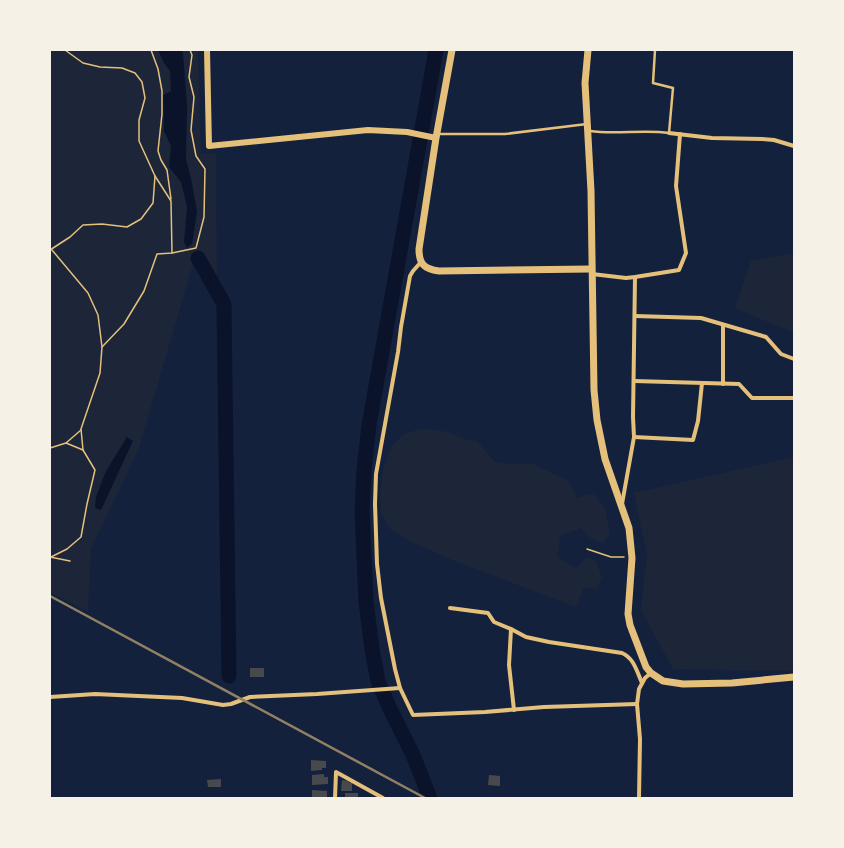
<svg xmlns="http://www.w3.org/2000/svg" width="844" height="848" font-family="Literata,serif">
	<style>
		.green { fill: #1d2539 }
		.water { fill: #0b132b }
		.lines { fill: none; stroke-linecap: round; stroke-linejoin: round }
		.river { stroke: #0b132b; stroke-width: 15 }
		.building { fill: #48494c }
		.path { stroke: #e5c07b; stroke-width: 1.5 }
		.service { stroke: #e5c07b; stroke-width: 2.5 }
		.minor { stroke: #e5c07b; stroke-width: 4 }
		.tertiary { stroke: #e5c07b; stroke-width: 6 }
		.secondary { stroke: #e5c07b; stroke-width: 7 }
		.rail { stroke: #918062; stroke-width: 2.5 }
	</style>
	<rect width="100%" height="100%" fill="#14213d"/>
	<g class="green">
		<path d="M50,50H198L201,154L216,153L217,286L198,252L195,257L139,448L91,549L88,612L50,592Z"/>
		<path d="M794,253V333L735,308L751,261Z"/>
		<path d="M421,429C432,429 442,430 452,434C463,438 465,440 477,441L495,462L508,464H533L569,481L577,498L585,495L594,494L605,508L610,534L603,543C593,540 587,536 581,528L560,536L558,557L574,567H578L586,557L596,561L602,577L596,589L584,587L576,607L452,560L410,541L390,529L381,514L380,495L383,470L391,447L404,434Z"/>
		<path d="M794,457V671L673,669L641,610L647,554L634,493Z"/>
	</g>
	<g class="water">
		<path d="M158,50H182L183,53L187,107L186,159L191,178L197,211L192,244L187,248L184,242L187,207L181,182L169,167L171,146L164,131L163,95L171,91L170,71L164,63Z"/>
		<path d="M127,437L133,441L101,510L95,508L96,497L106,471Z"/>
	</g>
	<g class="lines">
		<g class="river">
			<path d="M198,258L224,304L229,676"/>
			<path d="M430,798L413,755L389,707L378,681L372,649L366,602L362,511L364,470L369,425L436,50"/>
		</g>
	</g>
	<g class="building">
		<rect x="250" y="668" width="14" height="9"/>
		<path d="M311,760L326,761V768H322V770L311,771Z"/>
		<path d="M324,774V777H328V784L312,785V775Z"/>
		<path d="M489,775L500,776V786L488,785Z"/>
		<path d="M221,779V787H208L207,780Z"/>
		<path d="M342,780L348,781V782L352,783V791H341Z"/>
		<path d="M312,790L327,791V798H312Z"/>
		<rect x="345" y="793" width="13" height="5"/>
	</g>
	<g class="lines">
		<g class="path">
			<path d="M65,50L83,63L100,67L122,68L135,73L142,82L145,98L139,120V141L155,176L171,201L172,253"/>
			<path d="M151,50L158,69L162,91V114L158,151L161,160L167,170L171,199"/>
			<path d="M50,250L70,237L83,225L102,224L127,227L141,219L153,203L155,176"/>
			<path d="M52,250L88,293L98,315L102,347"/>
			<path d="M81,430L66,443L83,450"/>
			<path d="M50,448L66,443"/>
			<path d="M587,549L611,557H624"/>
			<path d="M50,557L70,561"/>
			<path d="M51,557L67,549L81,537L87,504L95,470L83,450L81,429L100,373L102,347L124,324L144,291L157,254L172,253L196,248L204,217L205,169L196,156L191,130L194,97L189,77L192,55L190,50"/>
		</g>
		<g class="service">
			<path d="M590,131C616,135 643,129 669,133L673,88L653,83L655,50"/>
			<path d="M437,134H505L587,124"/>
		</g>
		<g class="minor">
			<path d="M669,133L712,138L762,139L774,140L794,146"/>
			<path d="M421,262L413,271L410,276L401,327L398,352L376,474L375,504L377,564L381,598L395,669L400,688L413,715L485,712L544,707L637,704"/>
			<path d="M592,274L626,278L635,277L679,270L686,253L676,186L680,134"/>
			<path d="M635,316L701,318L766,337L781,354L794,359"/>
			<path d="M634,381L739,384L752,398H794"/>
			<path d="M723,384V325"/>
			<path d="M634,437L693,440L698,421L702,383"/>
			<path d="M622,504L634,437L633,417L635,277"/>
			<path d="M450,608L488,613L494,622L511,629L526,637L549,642L622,653C634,658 637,672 642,683"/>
			<path d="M511,629L509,665L514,710"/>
			<path d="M50,697L95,694L182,698L223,705L231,704L250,697L317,694L400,688"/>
			<path d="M335,798L336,772L383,798"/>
			<path d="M639,798L640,739L637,704L639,689L645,678L651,673"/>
		</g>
		<path class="tertiary" d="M207,50L209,146L368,130L407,132L436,138"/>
		<g class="secondary">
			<path d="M452,50L436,138L419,249C419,264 424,269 439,271L591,269"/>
			<path d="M588,50L585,83L591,191L594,390L597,420L605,459L629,528L632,558L628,614L630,625L646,667L651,673L663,681L683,684L732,683L794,677"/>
		</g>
		<path class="rail" d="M50,596L425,798"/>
	</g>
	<rect width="844" height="848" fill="none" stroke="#f6f1e7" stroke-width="102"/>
</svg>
